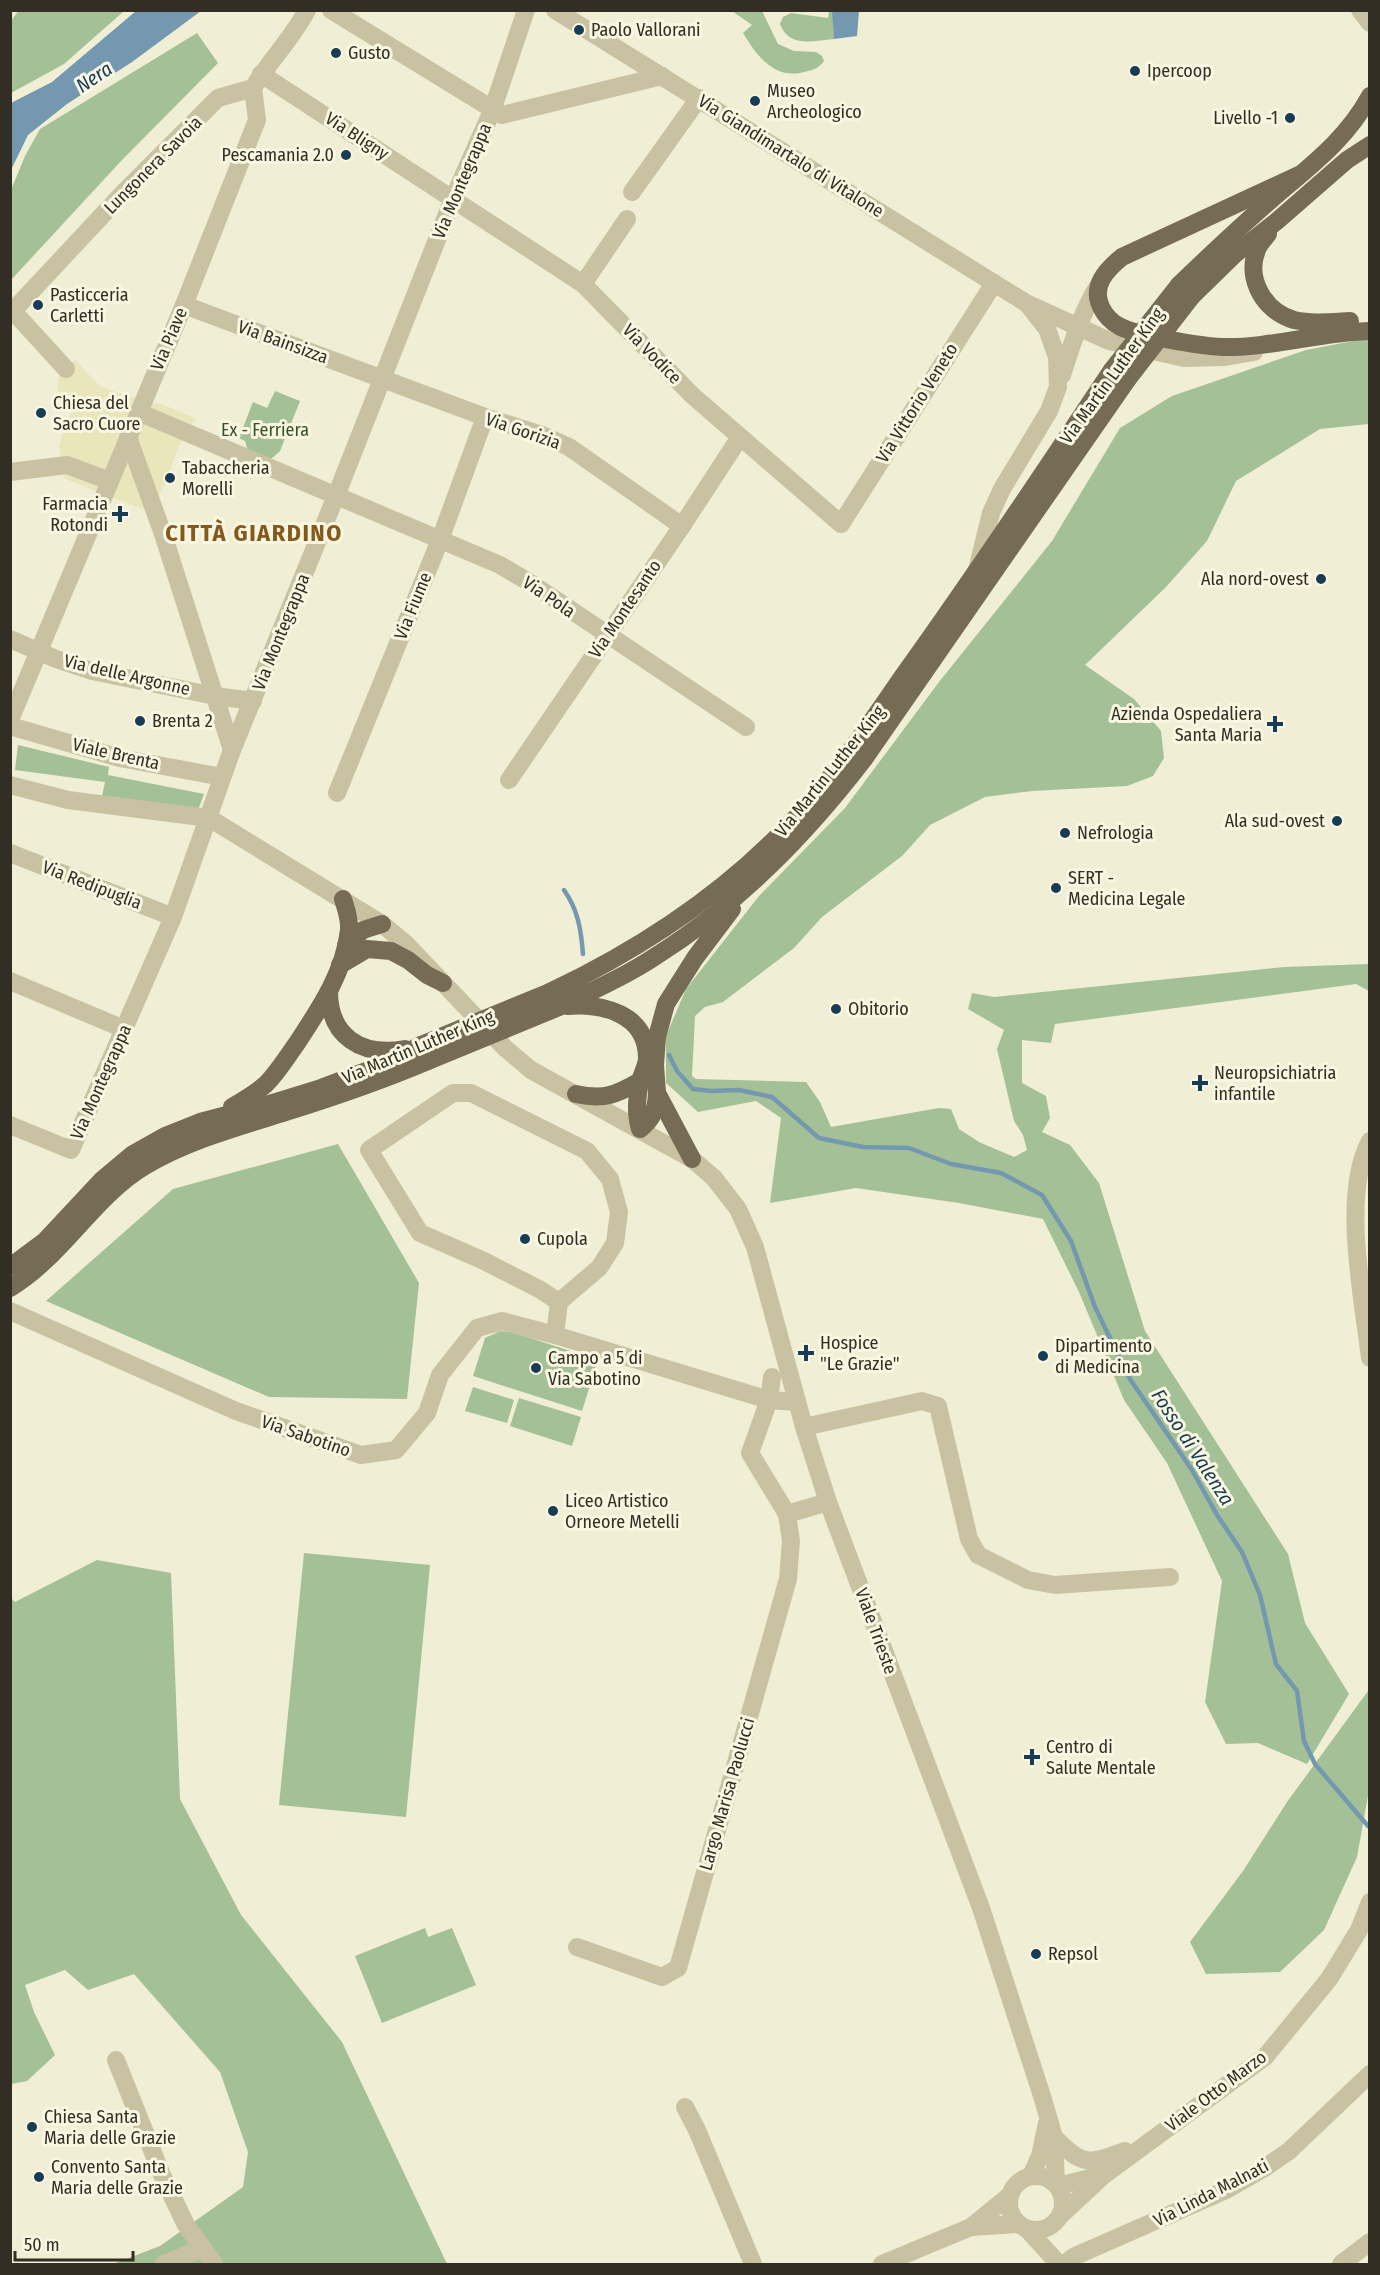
<svg xmlns="http://www.w3.org/2000/svg" width="1380" height="2275" font-family="'Fira Sans Condensed',sans-serif">
	<style>
		.green { fill: #a3c096 }
		.plaza { fill: #eae6bc }
		.water { fill: #7498af }
		.lines { fill: none; stroke-linecap: round; stroke-linejoin: round }
		.stream { stroke: #7498af; stroke-width: 4.5 }
		.minor { stroke: #c9c2a2; stroke-width: 18 }
		.major { stroke: #766c55; stroke-width: 18 }
		.major-bridge { stroke: #766c55; stroke-width: 18 }
		.poi-dot { fill: #193c56; stroke: #f9f7e2; stroke-width: 2 }
		.labels { text-anchor: middle; dominant-baseline: central; stroke-width: 6; stroke-linejoin: round; paint-order: stroke }
		.poi-label { font-size: 18px; fill: #332e24; stroke: #f9f7e2; text-anchor: start }
		.street-label { font-size: 18px; fill: #332e24; stroke: #f9f7e2 }
		.park-label { font-size: 18px; fill: #345228; stroke: #f9f7e2 }
		.water-label { font-size: 20px; font-style: italic; fill: #193c56; stroke: #f9f7e2 }
		.district-label { font-size: 24px; font-weight: bold; letter-spacing: 1.5px; fill: #85591b; stroke: #f9f7e2 }
	</style>
	<rect width="100%" height="100%" fill="#f1eed6"/>
	<g class="green">
		<path d="M19,10H124V11L64,64L11,93V21Z"/>
		<path d="M732,11H762L778,44L794,51L816,52L822,56L824,61C818,69 813,70 804,72C774,80 757,56 743,33L752,25Z"/>
		<path d="M829,11L833,12L834,39C813,41 789,48 780,24L783,17L791,13L828,18Z"/>
		<path d="M197,33L218,63L122,160L11,280V190L25,156L40,129Z"/>
		<path d="M1369,338V424L1320,429L1236,481L1207,541L1166,587L1085,665L1134,699L1161,731L1164,758L1153,776L1127,786L1032,791L985,797L930,825L902,856L822,917L794,948L723,1002L705,1007L695,1016L692,1076L696,1079L806,1082L820,1102L831,1127L939,1108L951,1109L959,1129L979,1142L1014,1157L1027,1150L1023,1135L1014,1121L997,1049L1004,1030L968,1009L972,993L994,997L1284,967L1369,964V991L1356,984L1055,1024L1051,1043L1022,1040V1083L1046,1096L1050,1118L1042,1132L1070,1145L1099,1183L1145,1331L1288,1554L1305,1623L1349,1694L1307,1764L1258,1743L1226,1744L1205,1702L1222,1581L1167,1463L1124,1400L1079,1292L1043,1219L959,1203L856,1188L770,1203L781,1118L756,1101L698,1112L666,1083V1036L686,989L759,896L845,808L939,682L1052,541L1120,428L1172,396L1306,350Z"/>
		<path d="M275,391L300,401L280,451L270,460L248,451L245,441L239,438L253,402L267,408Z"/>
		<path d="M18,745L109,767L108,775L204,794L198,810L102,796L105,782L15,770Z"/>
		<path d="M338,1144L419,1283L407,1399L269,1397L46,1301L173,1189Z"/>
		<path d="M500,1331L512,1332L598,1360L582,1411L473,1376L485,1338Z"/>
		<path d="M473,1387L514,1400L507,1423L465,1411Z"/>
		<path d="M519,1398L581,1417L572,1446L510,1426Z"/>
		<path d="M304,1553L430,1565L406,1817L279,1805Z"/>
		<path d="M97,1560L171,1573L180,1799L241,1915L342,2042L447,2264H113L160,2246L243,2187L248,2152L220,2072L134,1974L88,1990L65,1970L25,1985L34,2012L55,2055L27,2081L11,2084V1598L15,1602Z"/>
		<path d="M1369,1634V1790L1357,1857L1324,1930L1280,1972L1206,1974L1190,1942L1243,1871L1287,1802L1368,1691Z"/>
		<path d="M425,1928L428,1937L452,1928L476,1985L382,2023L355,1956Z"/>
	</g>
	<path class="plaza" d="M75,360L100,386L124,395L164,405L195,418L178,448L164,486L150,512L65,479L59,445L76,399L57,391L59,375Z"/>
	<g class="water">
		<path d="M136,11H201L132,62L67,104L28,135L11,170V103L52,82Z"/>
		<path d="M832,11H859L857,36L834,39Z"/>
	</g>
	<g class="lines">
		<g class="stream">
			<path d="M564,890C578,910 581,929 583,954"/>
			<path d="M669,1055L677,1071L693,1089L711,1091L739,1090L772,1097L819,1138L863,1147L909,1148L951,1164L1001,1173L1042,1195L1071,1241L1095,1307L1130,1379L1192,1470L1217,1515L1242,1552L1260,1595L1276,1664L1297,1691L1304,1741L1315,1764L1368,1826"/>
		</g>
		<g class="minor">
			<path d="M331,10L502,115L662,76"/>
			<path d="M555,10L1026,303L1109,341L1184,358L1225,357L1254,352"/>
			<path d="M1360,10L1370,23"/>
			<path d="M261,74L583,284L693,396L841,524L994,283"/>
			<path d="M632,192L699,98"/>
			<path d="M583,284L627,219"/>
			<path d="M184,305L485,417L542,435L569,447L682,526"/>
			<path d="M13,311L66,369"/>
			<path d="M10,314L125,191L218,98L253,88C269,61 292,39 307,10"/>
			<path d="M1062,375C1072,344 1081,314 1098,286"/>
			<path d="M138,412L500,565L532,584L746,727"/>
			<path d="M128,437L163,534L232,750"/>
			<path d="M10,472L67,465L110,481"/>
			<path d="M977,570L991,513L1002,489L1049,411L1058,387L1057,357L1047,329L1029,306"/>
			<path d="M10,639L56,659L92,671L215,696L253,701"/>
			<path d="M10,720L184,305L257,120L253,88"/>
			<path d="M10,726L120,758L222,777"/>
			<path d="M509,780L682,526L740,437"/>
			<path d="M10,785L68,800L209,818L382,924L406,944L505,1048L531,1070L692,1159L714,1178L738,1209L755,1247L804,1427L828,1502L981,1908L1042,2096L1054,2137L1056,2184"/>
			<path d="M337,793L440,540L485,417"/>
			<path d="M10,853L173,917"/>
			<path d="M10,981L124,1029"/>
			<path d="M10,1125L71,1150L173,917L232,750L336,496L453,199L492,111L526,10"/>
			<path d="M1370,1141C1341,1194 1363,1298 1370,1358"/>
			<path d="M559,1302L539,1289L482,1260L420,1233L369,1150L453,1093H471L587,1151L610,1179L619,1212L615,1243L599,1268L559,1302L555,1335L769,1400L797,1402"/>
			<path d="M10,1311L236,1411L361,1455L396,1450L427,1413L440,1375L477,1328L502,1321L555,1335"/>
			<path d="M772,1377L769,1400L750,1453L787,1514L828,1502"/>
			<path d="M804,1427L922,1401L938,1406L969,1539L978,1555L1028,1580L1055,1585L1170,1577"/>
			<path d="M577,1947L662,1977L678,1968L788,1579L791,1541L787,1514"/>
			<path d="M116,2060L162,2175L186,2225L214,2264"/>
			<path d="M685,2107L697,2130L753,2264"/>
			<path d="M1054,2137C1083,2166 1088,2165 1125,2151"/>
			<circle cx="1036" cy="2203" r="27"/>
			<path d="M1031,2176L1040,2156L1047,2123"/>
			<path d="M1058,2186L1102,2175"/>
			<path d="M1060,2216L1104,2175L1265,2057L1329,1979L1359,1930L1370,1902"/>
			<path d="M971,2227L1019,2224"/>
			<path d="M1026,2228L1056,2261"/>
			<path d="M164,2264L203,2248"/>
			<path d="M882,2264L971,2227L1009,2196"/>
			<path d="M1065,2264L1073,2257L1226,2190L1263,2169L1289,2151L1370,2074"/>
			<path d="M1341,2264L1370,2242"/>
		</g>
		<g class="major">
			<path d="M1299,175L1122,257C1106,270 1091,286 1101,307C1111,328 1130,331 1150,336C1175,341 1198,346 1223,347C1271,348 1321,332 1370,331"/>
			<path d="M1268,234C1264,239 1259,244 1257,250C1245,279 1265,312 1294,320C1312,324 1331,322 1350,321"/>
			<path d="M1179,285C1210,255 1241,226 1273,198C1310,166 1346,140 1370,96"/>
			<path d="M1192,296L1234,255L1277,221L1347,160L1370,145"/>
			<path d="M346,945L363,930L382,924"/>
			<path d="M340,965L367,949L391,951L408,960L427,975L443,983"/>
			<path d="M329,991C329,1037 362,1057 405,1049"/>
			<path d="M550,992C634,952 711,903 777,837C828,788 867,727 908,669C978,571 1045,471 1112,370"/>
			<path d="M567,1006C603,1003 647,1014 647,1058C647,1065 642,1074 640,1081C616,1095 604,1100 576,1094"/>
			<path d="M559,1007C592,991 626,976 656,956C739,903 804,837 864,759L1127,380"/>
			<path d="M640,1081C637,1098 635,1112 640,1129C653,1119 656,1110 657,1093"/>
			<path d="M232,1107C244,1100 256,1093 266,1084C278,1072 287,1057 297,1043C320,1008 344,973 349,930C350,919 346,909 343,899"/>
			<path d="M692,1159L657,1093L655,1065L657,1037L666,1004L695,958L732,909"/>
			<path d="M10,1267L45,1241L102,1180L133,1154L165,1136L200,1122L269,1104L321,1088L369,1070L421,1045"/>
			<path d="M10,1288C63,1256 94,1196 145,1166C189,1140 238,1127 286,1112C334,1097 381,1081 428,1061"/>
		</g>
		<g class="major-bridge">
			<path d="M1112,370L1179,285"/>
			<path d="M1127,380L1192,296"/>
			<path d="M421,1045L550,992"/>
			<path d="M428,1061L559,1007"/>
		</g>
	</g>
	<g class="poi-dot">
		<circle cx="579" cy="30" r="6"/>
		<circle cx="336" cy="53" r="6"/>
		<circle cx="1135" cy="71" r="6"/>
		<circle cx="755" cy="101" r="6"/>
		<circle cx="1290" cy="118" r="6"/>
		<circle cx="346" cy="155" r="6"/>
		<circle cx="38" cy="305" r="6"/>
		<circle cx="41" cy="413" r="6"/>
		<circle cx="170" cy="478" r="6"/>
		<path d="M117 505h6v6h6v6h-6v6h-6v-6h-6v-6h6z"/>
		<circle cx="1321" cy="579" r="6"/>
		<circle cx="140" cy="721" r="6"/>
		<path d="M1272 715h6v6h6v6h-6v6h-6v-6h-6v-6h6z"/>
		<circle cx="1337" cy="821" r="6"/>
		<circle cx="1065" cy="833" r="6"/>
		<circle cx="1056" cy="888" r="6"/>
		<circle cx="836" cy="1009" r="6"/>
		<path d="M1197 1074h6v6h6v6h-6v6h-6v-6h-6v-6h6z"/>
		<circle cx="525" cy="1239" r="6"/>
		<path d="M803 1344h6v6h6v6h-6v6h-6v-6h-6v-6h6z"/>
		<circle cx="1043" cy="1356" r="6"/>
		<circle cx="536" cy="1368" r="6"/>
		<circle cx="553" cy="1511" r="6"/>
		<path d="M1029 1748h6v6h6v6h-6v6h-6v-6h-6v-6h6z"/>
		<circle cx="1036" cy="1954" r="6"/>
		<circle cx="32" cy="2127" r="6"/>
		<circle cx="39" cy="2177" r="6"/>
	</g>
	<g class="labels">
		<g class="poi-label">
			<text x="591" y="30">Paolo Vallorani</text>
			<text x="348" y="53">Gusto</text>
			<text x="1147" y="71">Ipercoop</text>
			<text x="767" y="91">Museo<tspan x="767" dy="21">Archeologico</tspan></text>
			<text x="1278" y="118" text-anchor="end">Livello -1</text>
			<text x="334" y="155" text-anchor="end">Pescamania 2.0</text>
			<text x="50" y="295">Pasticceria<tspan x="50" dy="21">Carletti</tspan></text>
			<text x="53" y="403">Chiesa del<tspan x="53" dy="21">Sacro Cuore</tspan></text>
			<text x="182" y="468">Tabaccheria<tspan x="182" dy="21">Morelli</tspan></text>
			<text x="108" y="504" text-anchor="end">Farmacia<tspan x="108" dy="21">Rotondi</tspan></text>
			<text x="1309" y="579" text-anchor="end">Ala nord-ovest</text>
			<text x="1262" y="714" text-anchor="end">Azienda Ospedaliera<tspan x="1262" dy="21">Santa Maria</tspan></text>
			<text x="152" y="721">Brenta 2</text>
			<text x="1325" y="821" text-anchor="end">Ala sud-ovest</text>
			<text x="1077" y="833">Nefrologia</text>
			<text x="1068" y="878">SERT -<tspan x="1068" dy="21">Medicina Legale</tspan></text>
			<text x="848" y="1009">Obitorio</text>
			<text x="1214" y="1073">Neuropsichiatria<tspan x="1214" dy="21">infantile</tspan></text>
			<text x="537" y="1239">Cupola</text>
			<text x="820" y="1343">Hospice<tspan x="820" dy="21">"Le Grazie"</tspan></text>
			<text x="1055" y="1346">Dipartimento<tspan x="1055" dy="21">di Medicina</tspan></text>
			<text x="548" y="1358">Campo a 5 di<tspan x="548" dy="21">Via Sabotino</tspan></text>
			<text x="565" y="1501">Liceo Artistico<tspan x="565" dy="21">Orneore Metelli</tspan></text>
			<text x="1046" y="1747">Centro di<tspan x="1046" dy="21">Salute Mentale</tspan></text>
			<text x="1048" y="1954">Repsol</text>
			<text x="44" y="2117">Chiesa Santa<tspan x="44" dy="21">Maria delle Grazie</tspan></text>
			<text x="51" y="2167">Convento Santa<tspan x="51" dy="21">Maria delle Grazie</tspan></text>
		</g>
		<g class="street-label">
			<text transform="translate(357 136) rotate(33)">Via Bligny</text>
			<text transform="translate(791 156) rotate(32)">Via Giandimartalo di Vitalone</text>
			<text transform="translate(153 165) rotate(-45)">Lungonera Savoia</text>
			<text transform="translate(462 181) rotate(-67)">Via Montegrappa</text>
			<text transform="translate(169 339) rotate(-67)">Via Piave</text>
			<text transform="translate(283 342) rotate(20)">Via Bainsizza</text>
			<text transform="translate(652 354) rotate(46)">Via Vodice</text>
			<text transform="translate(1112 376) rotate(-54)">Via Martin Luther King</text>
			<text transform="translate(917 403) rotate(-58)">Via Vittorio Veneto</text>
			<text transform="translate(523 431) rotate(19)">Via Gorizia</text>
			<text transform="translate(549 597) rotate(34)">Via Pola</text>
			<text transform="translate(413 606) rotate(-68)">Via Fiume</text>
			<text transform="translate(625 609) rotate(-56)">Via Montesanto</text>
			<text transform="translate(281 632) rotate(-68)">Via Montegrappa</text>
			<text transform="translate(127 675) rotate(13)">Via delle Argonne</text>
			<text transform="translate(116 754) rotate(13)">Viale Brenta</text>
			<text transform="translate(830 771) rotate(-51)">Via Martin Luther King</text>
			<text transform="translate(92 885) rotate(21)">Via Redipuglia</text>
			<text transform="translate(418 1047) rotate(-23)">Via Martin Luther King</text>
			<text transform="translate(101 1082) rotate(-66)">Via Montegrappa</text>
			<text transform="translate(306 1436) rotate(19)">Via Sabotino</text>
			<text transform="translate(876 1631) rotate(70)">Viale Trieste</text>
			<text transform="translate(727 1794) rotate(-74)">Largo Marisa Paolucci</text>
			<text transform="translate(1216 2091) rotate(-37)">Viale Otto Marzo</text>
			<text transform="translate(1211 2193) rotate(-27)">Via Linda Malnati</text>
		</g>
		<g class="park-label">
			<text x="265" y="430">Ex - Ferriera</text>
		</g>
		<g class="water-label">
			<text transform="translate(94 77) rotate(-34)">Nera</text>
			<text transform="translate(1193 1447) rotate(57)">Fosso di Valenza</text>
		</g>
		<g class="district-label">
			<text x="254" y="533">CITTÀ GIARDINO</text>
		</g>
	</g>
	<rect width="1380" height="2275" fill="none" stroke="#332e24" stroke-width="24"/>
	<path d="M15 2251v9h118v-9" fill="none" stroke="#332e24" stroke-width="3"/>
	<text x="24" y="2251" font-size="18" fill="#332e24" stroke="#f9f7e2" stroke-width="4.5" paint-order="stroke">50 m</text>
</svg>
